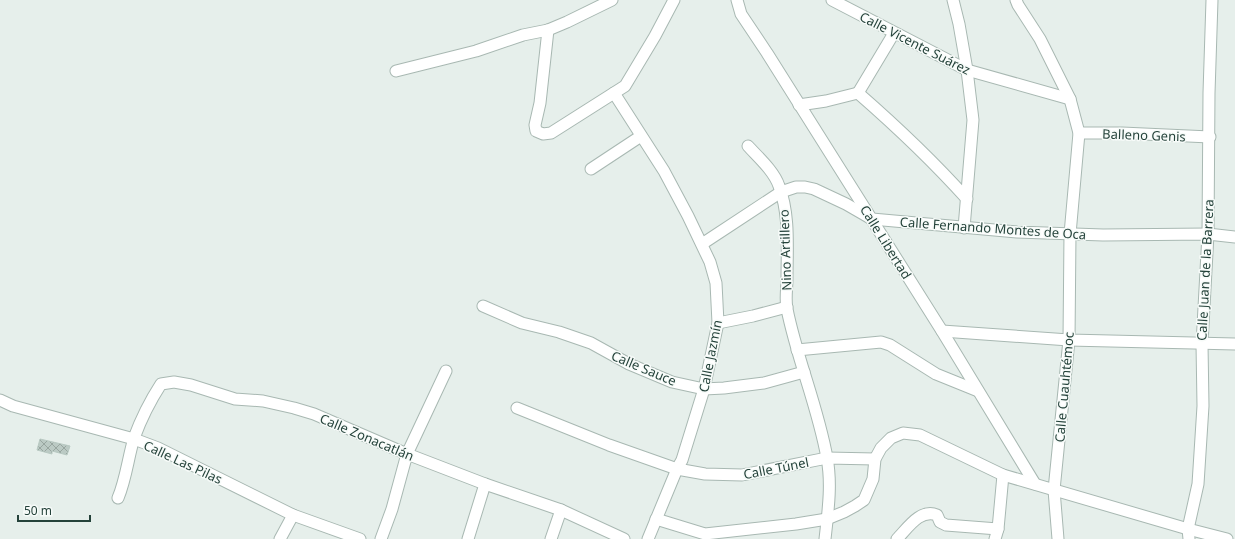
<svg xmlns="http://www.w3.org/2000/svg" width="1235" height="539" font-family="'Noto Sans',sans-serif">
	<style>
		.building { fill: url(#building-cross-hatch); stroke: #b8c9c2 }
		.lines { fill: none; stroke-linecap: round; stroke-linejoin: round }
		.street-casing { stroke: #a8b8b2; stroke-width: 13 }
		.street { stroke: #fff; stroke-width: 11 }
		.labels { text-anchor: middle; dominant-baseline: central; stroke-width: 3; stroke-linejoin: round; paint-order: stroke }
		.street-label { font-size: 13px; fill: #24423a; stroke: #f7fbf9 }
	</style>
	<defs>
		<pattern id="building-cross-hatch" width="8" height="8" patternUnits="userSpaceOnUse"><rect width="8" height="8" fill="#bbcac4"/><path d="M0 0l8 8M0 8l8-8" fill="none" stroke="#98a6a0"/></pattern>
	</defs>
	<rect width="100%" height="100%" fill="#e6efeb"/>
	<path class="building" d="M40,439L70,446L67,455L52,451V454L37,450Z"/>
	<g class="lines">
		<defs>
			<g id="street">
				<path d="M737,0L741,14L767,53L942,331L1035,484"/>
				<path d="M832,0L967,70L1070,99"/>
				<path d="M953,0L959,24L967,70L973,120L964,228"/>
				<path d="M1016,0L1018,5L1040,39L1070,99L1079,133L1070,234L1069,340L1054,490L1058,539"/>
				<path d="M548,30L540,103L535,125L536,131L543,134L551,133L625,86L655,36L674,0"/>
				<path d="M396,71L476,51L523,35L548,30L567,22L612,0"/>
				<path d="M614,93L664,171L688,216L710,262L716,283L718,323L704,389L682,460L677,469L648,539"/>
				<path d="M858,93C897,127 932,160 967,199"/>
				<path d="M858,93L894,33"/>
				<path d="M799,105L826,101L858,93"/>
				<path d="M1079,133H1122L1210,137"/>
				<path d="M748,146C758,157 774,171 779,186C790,215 787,248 787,279C787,288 785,299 787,309C797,359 818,407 827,458C832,484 828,512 825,539"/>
				<path d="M591,169L641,136"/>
				<path d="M702,244L781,192L796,187H805L814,189L846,204L872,219L1017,232L1103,235L1208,234L1235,237"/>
				<path d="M483,306L522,323L559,332L591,343L629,364L672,382L704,389L724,388L764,383L804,372"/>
				<path d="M718,323L753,316L787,307"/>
				<path d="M942,331L1069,340L1235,344"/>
				<path d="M797,350L881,342L890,345L936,374L978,391"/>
				<path d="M0,400L13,406L134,439L158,448L293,515L360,539"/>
				<path d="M517,408L609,445L677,469L705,474L742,475L827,458L875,459"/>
				<path d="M118,498C126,479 128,458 134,438C141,419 150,401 161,384L174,382L191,385L235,399L263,401L294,408L314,414L407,454L485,484L561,510L624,539"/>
				<path d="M656,519L705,534L796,524L827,519L844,512L855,506L864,500L873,479L875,459L881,448L891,438L903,433L920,435L1003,475L1188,529L1227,539"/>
				<path d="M280,539L293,515"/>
				<path d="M381,539L392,509L407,454L446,371"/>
				<path d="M468,539L485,484"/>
				<path d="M551,539L561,510"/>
				<path d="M897,539C907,529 920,508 937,515L940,522L946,525L998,529"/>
				<path d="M995,539L998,529L1003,475"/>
				<path d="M1189,539L1188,529L1198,484L1203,406L1202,344L1208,234L1209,93L1212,0"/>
			</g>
		</defs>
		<use href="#street" class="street-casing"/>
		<use href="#street" class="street"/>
	</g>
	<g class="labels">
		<g class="street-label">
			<text transform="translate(915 43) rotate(27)">Calle Vicente Suárez</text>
			<text transform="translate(1144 135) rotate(2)">Balleno Genis</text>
			<text transform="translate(993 228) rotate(4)">Calle Fernando Montes de Oca</text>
			<text transform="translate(886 242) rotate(58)">Calle Libertad</text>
			<text transform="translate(785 250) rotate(-92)">Nino Artillero</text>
			<text transform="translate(1205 270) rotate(-87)">Calle Juan de la Barrera</text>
			<text transform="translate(710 356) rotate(-79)">Calle Jazmín</text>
			<text transform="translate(644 368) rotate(23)">Calle Sauce</text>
			<text transform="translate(1064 387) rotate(-85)">Calle Cuauhtémoc</text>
			<text transform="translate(367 437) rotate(23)">Calle Zonacatlán</text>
			<text transform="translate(183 462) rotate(25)">Calle Las Pilas</text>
			<text transform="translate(776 468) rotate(-11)">Calle Túnel</text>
		</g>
	</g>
	<path d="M18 515v6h72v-6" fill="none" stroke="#24423a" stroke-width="2"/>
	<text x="24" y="515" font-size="12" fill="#24423a" stroke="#f7fbf9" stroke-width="3" paint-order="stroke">50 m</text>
</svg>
